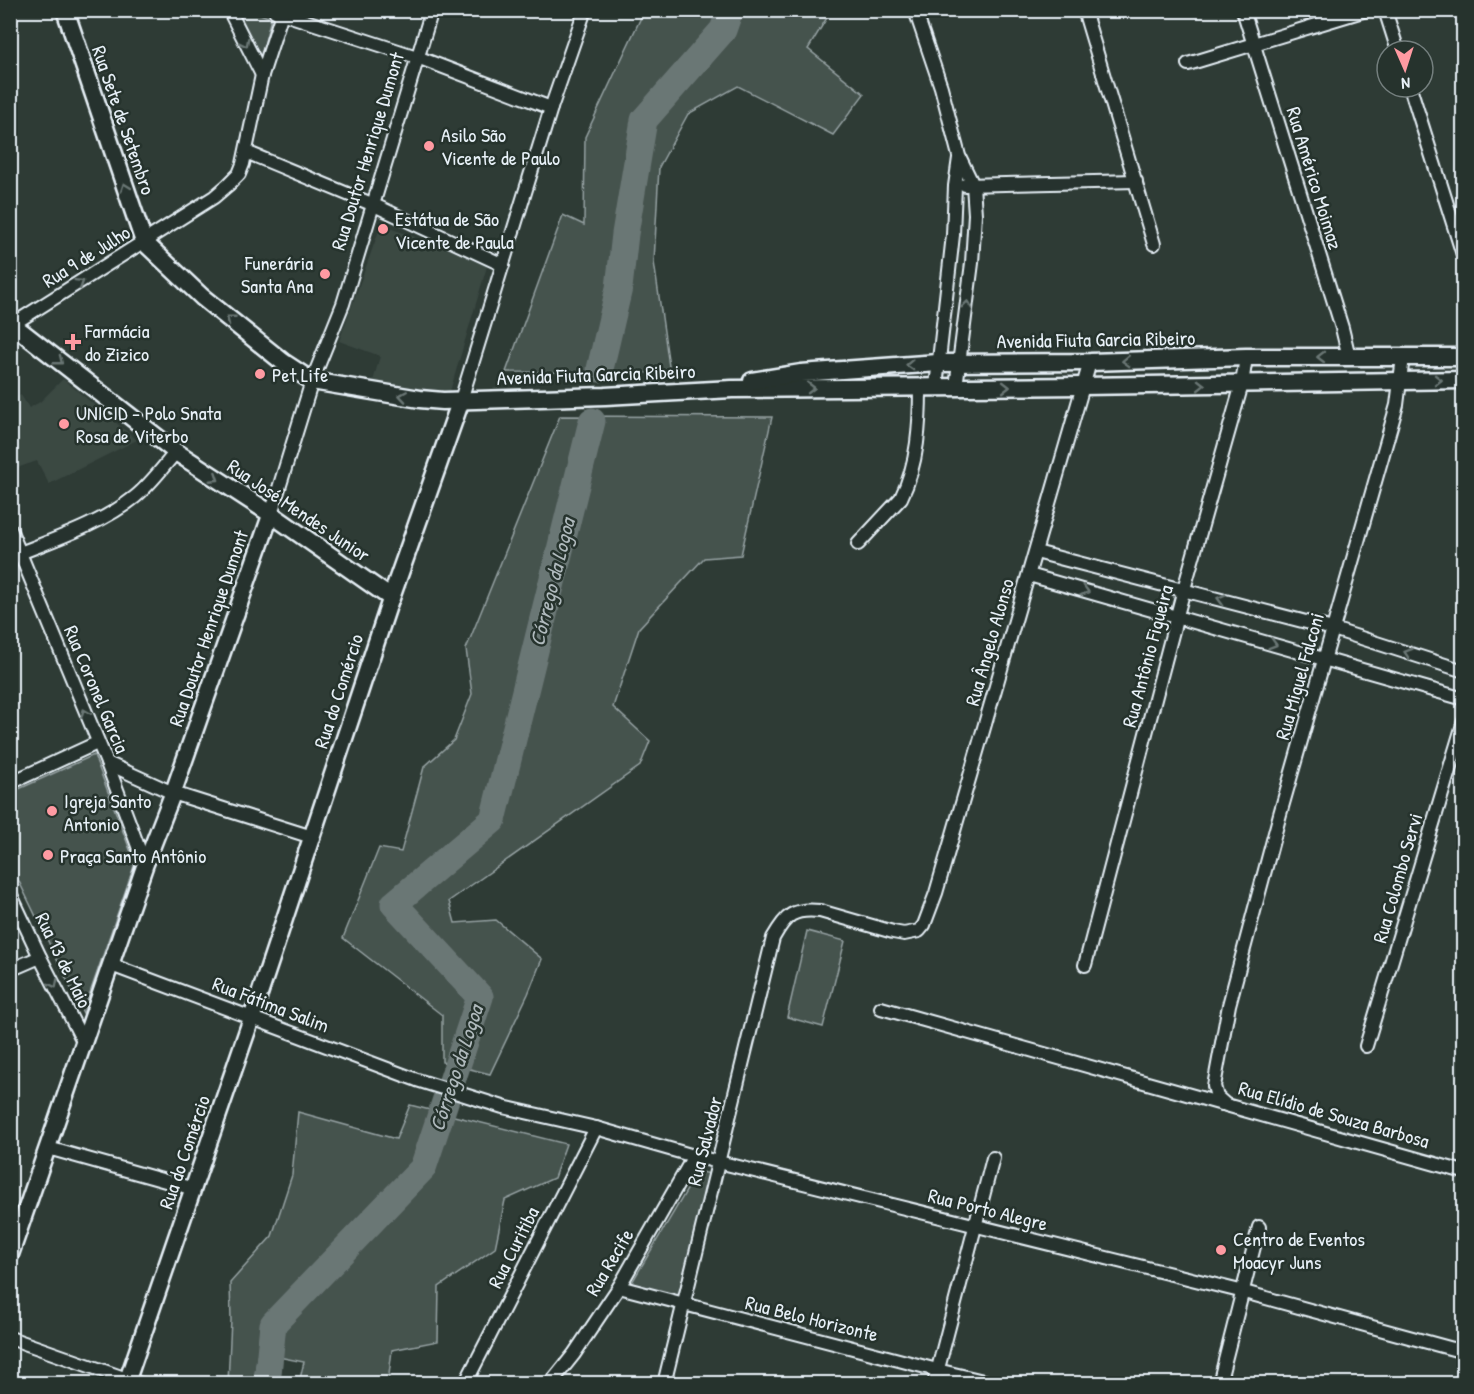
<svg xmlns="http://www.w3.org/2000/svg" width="1474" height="1394" font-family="'Patrick Hand',sans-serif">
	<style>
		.built { fill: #3b4843 }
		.green { fill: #45524e; stroke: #96a2a3; stroke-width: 1.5 }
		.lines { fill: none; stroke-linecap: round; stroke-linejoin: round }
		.river { stroke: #6b7775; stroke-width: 27 }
		.minor-casing { stroke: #e8f1f8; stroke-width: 16 }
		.tertiary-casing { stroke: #e8f1f8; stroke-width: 20 }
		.secondary-casing { stroke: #e8f1f8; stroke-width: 21 }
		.minor { stroke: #26332d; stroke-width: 12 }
		.tertiary { stroke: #26332d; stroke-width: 15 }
		.secondary { stroke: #26332d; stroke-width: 16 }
		.oneway { stroke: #6a7674 }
		.poi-dot { fill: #ff9aa2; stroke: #26332d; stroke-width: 2 }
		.labels { text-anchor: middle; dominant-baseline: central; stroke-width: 5; stroke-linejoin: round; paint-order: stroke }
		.street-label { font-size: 20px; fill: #e8f1f8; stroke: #26332d }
		.poi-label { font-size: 20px; fill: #e8f1f8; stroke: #26332d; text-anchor: start }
		.water-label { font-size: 21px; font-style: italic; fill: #b0babd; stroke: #26332d }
	</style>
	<rect width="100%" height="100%" fill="#2e3b35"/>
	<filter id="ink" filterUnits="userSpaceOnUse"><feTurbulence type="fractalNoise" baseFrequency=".0167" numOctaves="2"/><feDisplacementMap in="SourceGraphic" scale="12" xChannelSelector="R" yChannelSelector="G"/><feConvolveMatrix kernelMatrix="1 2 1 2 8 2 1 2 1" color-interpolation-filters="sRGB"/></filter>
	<g filter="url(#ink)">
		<g class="built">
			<path d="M381,225L488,263L448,398L372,385L380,356L339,341Z"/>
			<path d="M63,379L137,440L49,484L37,461L11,470V400L21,395L29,408L40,402Z"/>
		</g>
		<g class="green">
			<path d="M233,11H252L271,18L261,57Z"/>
			<path d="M644,11H831L808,49L864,94L833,135L738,86L688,114L659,167L654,262L670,373L506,372L563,215L584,225L585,137Z"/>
			<path d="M560,416L772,417L741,555L704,558L639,628L613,707L650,741L640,766L449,901L455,923L496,920L542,959L528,994L490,1074L442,1062V1015L343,938L379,848L401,852L424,767L454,740L472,694L466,649Z"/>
			<path d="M94,755L135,863L83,1013L11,865L10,793Z"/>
			<path d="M807,931L845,941L823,1027L787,1017Z"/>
			<path d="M410,1105L566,1144L554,1178L505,1200L495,1248L439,1287L438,1341L392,1350L388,1383H299L304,1362L258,1353L254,1383H228L231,1320L230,1283L272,1236L292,1175L298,1112L396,1139Z"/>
			<path d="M698,1171L710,1174L677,1300L631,1284Z"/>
		</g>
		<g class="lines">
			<g class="river">
				<path d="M600,369L619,288L625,234L644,120L723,30L730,10"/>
				<path d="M267,1384L273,1324L423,1168L480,997L394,904L493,820L592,421"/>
			</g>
			<defs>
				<g id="minor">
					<path d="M229,10L262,75"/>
					<path d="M915,10L941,87L959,156L973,185L975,214L972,263L956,387"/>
					<path d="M1084,10L1154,244"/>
					<path d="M1243,10L1342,328L1349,357"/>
					<path d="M1385,10L1398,51"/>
					<path d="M275,11L417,57L551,108"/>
					<path d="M1188,64L1366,10"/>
					<path d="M1410,87L1464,258"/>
					<path d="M246,152L374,205L503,265"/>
					<path d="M965,185L1136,181"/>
					<path d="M10,326L214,197L228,185L239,174L243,164L262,75L283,10"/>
					<path d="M1403,357L1397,405L1280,814L1229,1005L1214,1086L1217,1097L1226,1105L1464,1172"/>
					<path d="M936,387L953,235L955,186L959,158"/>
					<path d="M461,400L551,108L585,10"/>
					<path d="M271,514L312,381L343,304L432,10"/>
					<path d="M10,529L107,763L145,865"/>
					<path d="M858,544L901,498C918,464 920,424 920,387"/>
					<path d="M1036,552L1333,629L1464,671"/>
					<path d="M10,557C52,540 100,525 135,497C151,484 163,467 176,452"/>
					<path d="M1029,575L1464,699"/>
					<path d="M107,763L173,793L312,837"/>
					<path d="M10,783L97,743"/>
					<path d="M10,893L40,957L84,1043"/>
					<path d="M111,965L417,1080L503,1107L596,1128L694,1156L1244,1292L1464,1352"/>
					<path d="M1085,965L1184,589L1242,384L1246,357"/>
					<path d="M10,970L40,957"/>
					<path d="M881,1008L1222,1104"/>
					<path d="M1366,1046L1464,721"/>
					<path d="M48,1148L194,1189"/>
					<path d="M619,1287L937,1370L996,1384"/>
					<path d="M10,1338L141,1384"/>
					<path d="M465,1384L596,1128"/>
					<path d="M550,1384L574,1354L619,1287L694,1156"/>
					<path d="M664,1384L773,938C786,915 793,908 820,911L893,932L904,934L919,931L924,925L936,893L1090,362"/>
					<path d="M934,1384L993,1158"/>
					<path d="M1219,1384L1259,1227"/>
				</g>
				<g id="tertiary">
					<path d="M10,1256L145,865L173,793L271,514"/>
					<path d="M126,1384L252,1017L391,598"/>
				</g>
				<g id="secondary">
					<path d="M65,10L144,242L202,297L283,362L312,381L420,399L443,401L605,396L732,389L1082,386L1464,380"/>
					<path d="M10,320L13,325L176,452L271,514L391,598L461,400"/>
					<path d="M752,381L801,373L938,363L1090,362L1246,357H1464"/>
				</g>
			</defs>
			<use href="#minor" class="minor-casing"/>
			<use href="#tertiary" class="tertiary-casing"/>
			<use href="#secondary" class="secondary-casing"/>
			<use href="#minor" class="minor"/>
			<use href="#tertiary" class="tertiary"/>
			<use href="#secondary" class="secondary"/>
		</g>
		<defs><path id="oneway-chevron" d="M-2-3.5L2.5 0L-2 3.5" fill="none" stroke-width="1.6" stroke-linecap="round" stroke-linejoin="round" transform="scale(1.5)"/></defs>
		<g class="oneway">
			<use href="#oneway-chevron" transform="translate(245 43) rotate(63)"/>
			<use href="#oneway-chevron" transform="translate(125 187) rotate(-110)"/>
			<use href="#oneway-chevron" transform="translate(80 283) rotate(-32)"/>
			<use href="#oneway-chevron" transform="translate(967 305) rotate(-83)"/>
			<use href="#oneway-chevron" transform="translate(230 319) rotate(-141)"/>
			<use href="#oneway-chevron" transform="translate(1321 357) rotate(180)"/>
			<use href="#oneway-chevron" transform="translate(59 361) rotate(38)"/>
			<use href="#oneway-chevron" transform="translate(1126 361) rotate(178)"/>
			<use href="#oneway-chevron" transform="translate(910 365) rotate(177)"/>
			<use href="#oneway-chevron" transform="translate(1438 380)"/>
			<use href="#oneway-chevron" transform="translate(1201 385) rotate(-1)"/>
			<use href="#oneway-chevron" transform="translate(1006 387)"/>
			<use href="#oneway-chevron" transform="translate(811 388)"/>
			<use href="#oneway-chevron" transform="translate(403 396) rotate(-171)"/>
			<use href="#oneway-chevron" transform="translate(215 478) rotate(33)"/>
			<use href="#oneway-chevron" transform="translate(1085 591) rotate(16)"/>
			<use href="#oneway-chevron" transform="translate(1221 599) rotate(-165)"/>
			<use href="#oneway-chevron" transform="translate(1273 644) rotate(16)"/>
			<use href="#oneway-chevron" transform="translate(1408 653) rotate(-162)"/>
			<use href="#oneway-chevron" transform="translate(85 713) rotate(-112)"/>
			<use href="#oneway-chevron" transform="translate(54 984) rotate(63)"/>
		</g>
	</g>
	<g class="poi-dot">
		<circle cx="429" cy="146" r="6"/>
		<circle cx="383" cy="229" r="6"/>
		<circle cx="325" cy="274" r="6"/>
		<path d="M70 333h6v6h6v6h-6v6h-6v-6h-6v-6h6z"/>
		<circle cx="260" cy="374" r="6"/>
		<circle cx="64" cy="424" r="6"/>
		<circle cx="52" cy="811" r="6"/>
		<circle cx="48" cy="855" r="6"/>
		<circle cx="1221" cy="1250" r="6"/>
	</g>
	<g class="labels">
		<g class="street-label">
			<text transform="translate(124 120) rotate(71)">Rua Sete de Setembro</text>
			<text transform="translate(367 151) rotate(-73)">Rua Doutor Henrique Dumont</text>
			<text transform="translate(1315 178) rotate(73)">Rua Américo Moimaz</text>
			<text transform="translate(86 256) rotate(-32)">Rua 9 de Julho</text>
			<text transform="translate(1096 339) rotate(-1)">Avenida Fiuta Garcia Ribeiro</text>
			<text transform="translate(596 374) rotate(-2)">Avenida Fiuta Garcia Ribeiro</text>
			<text transform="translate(299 510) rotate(34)">Rua José Mendes Junior</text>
			<text transform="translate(208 628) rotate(-71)">Rua Doutor Henrique Dumont</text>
			<text transform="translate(989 642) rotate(-74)">Rua Ângelo Alonso</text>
			<text transform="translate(1147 656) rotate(-75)">Rua Antônio Figueira</text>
			<text transform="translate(1299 676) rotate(-74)">Rua Miguel Falconi</text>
			<text transform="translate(97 689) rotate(67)">Rua Coronel Garcia</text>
			<text transform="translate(338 691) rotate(-72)">Rua do Comércio</text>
			<text transform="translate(1397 878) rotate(-74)">Rua Colombo Servi</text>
			<text transform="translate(64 960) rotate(64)">Rua 13 de Maio</text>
			<text transform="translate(271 1004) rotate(21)">Rua Fátima Salim</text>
			<text transform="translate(1334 1114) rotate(16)">Rua Elídio de Souza Barbosa</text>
			<text transform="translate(704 1141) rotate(-76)">Rua Salvador</text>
			<text transform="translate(184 1152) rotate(-71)">Rua do Comércio</text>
			<text transform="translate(988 1209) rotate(14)">Rua Porto Alegre</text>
			<text transform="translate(513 1247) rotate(-63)">Rua Curitiba</text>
			<text transform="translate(609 1262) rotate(-59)">Rua Recife</text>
			<text transform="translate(812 1318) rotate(14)">Rua Belo Horizonte</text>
		</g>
		<g class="poi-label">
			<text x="441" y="134">Asilo São<tspan x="441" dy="23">Vicente de Paulo</tspan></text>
			<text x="395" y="218">Estátua de São<tspan x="395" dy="23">Vicente de Paula</tspan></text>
			<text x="313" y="262" text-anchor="end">Funerária<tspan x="313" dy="23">Santa Ana</tspan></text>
			<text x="85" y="330">Farmácia<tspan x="85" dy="23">do Zizico</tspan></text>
			<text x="272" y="374">Pet Life</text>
			<text x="76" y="412">UNICID - Polo Snata<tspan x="76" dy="23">Rosa de Viterbo</tspan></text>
			<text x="64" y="800">Igreja Santo<tspan x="64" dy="23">Antonio</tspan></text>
			<text x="60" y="855">Praça Santo Antônio</text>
			<text x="1233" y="1238">Centro de Eventos<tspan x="1233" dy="23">Moacyr Juns</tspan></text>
		</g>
		<g class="water-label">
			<text transform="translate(552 582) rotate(-76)">Córrego da Logoa</text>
			<text transform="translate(456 1068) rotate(-72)">Córrego da Logoa</text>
		</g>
	</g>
	<rect width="1474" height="1394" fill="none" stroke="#26332d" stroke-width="36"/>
	<rect x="18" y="18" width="1438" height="1358" fill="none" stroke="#e8f1f8" stroke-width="2" filter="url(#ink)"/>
	<g transform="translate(1405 69) rotate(177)"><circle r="28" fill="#26332d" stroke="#747f7e" stroke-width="1.5"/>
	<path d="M0-4.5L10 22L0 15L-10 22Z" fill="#ff9aa2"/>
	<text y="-9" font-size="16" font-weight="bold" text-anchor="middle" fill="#e8f1f8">N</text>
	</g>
</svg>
